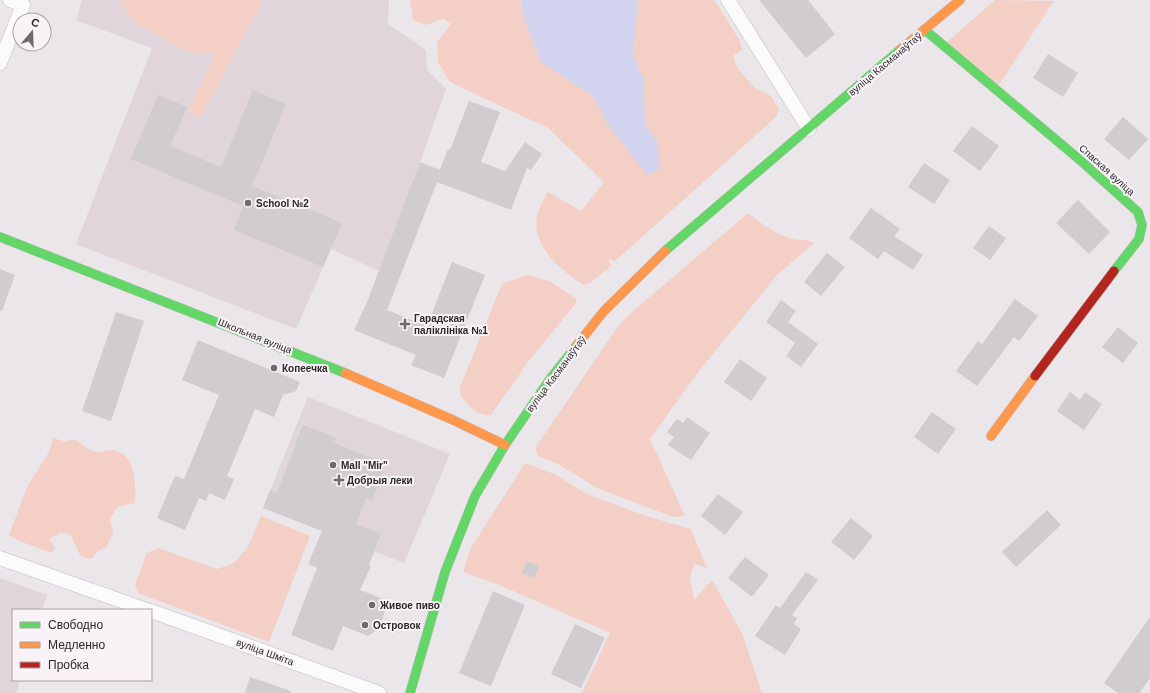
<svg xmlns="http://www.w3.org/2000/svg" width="1150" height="693" font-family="Arial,sans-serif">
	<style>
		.built { fill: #dfd5db }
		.green { fill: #f4cfc6 }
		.water { fill: #d2d3ee }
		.building { fill: #d0cccf }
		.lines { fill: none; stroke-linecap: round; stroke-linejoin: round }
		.street-casing { stroke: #c0bdbf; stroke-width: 15 }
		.fast-casing { stroke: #c0bdbf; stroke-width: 10 }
		.slow-casing { stroke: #c0bdbf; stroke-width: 10 }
		.jam-casing { stroke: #c0bdbf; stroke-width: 10 }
		.street { stroke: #fcfbfc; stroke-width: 14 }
		.fast { stroke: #63d668; stroke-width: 9 }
		.slow { stroke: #ff974d; stroke-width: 9 }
		.jam { stroke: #b3261e; stroke-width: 9 }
		.poi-dot { fill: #6e6a6d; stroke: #f9f2f7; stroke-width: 1.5 }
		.labels { text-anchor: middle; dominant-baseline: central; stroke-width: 4; stroke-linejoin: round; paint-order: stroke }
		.street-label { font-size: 10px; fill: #2b282a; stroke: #f9f2f7 }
		.poi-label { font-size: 10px; font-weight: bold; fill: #2b282a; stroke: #f9f2f7; text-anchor: start }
	</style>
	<rect width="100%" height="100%" fill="#ebe6e9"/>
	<g class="built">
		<path d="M82,0H389L388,24L426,50L427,70L446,89L420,162L379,271L331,249L296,329L76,244L152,48L76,20Z"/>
		<path d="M308,397L450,454L404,563L263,508Z"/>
		<path d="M0,578L47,595L42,610H13V680H20L16,693H0Z"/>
	</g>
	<g class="green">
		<path d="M119,0H263L201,117L188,111L216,53L188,52L135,23Z"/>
		<path d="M410,0H520L525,21L541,62L593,96L608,125L657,142L645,124L643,77L633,55L638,0H714L739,39L742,50L733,56L738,69L755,88L771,96L779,109L776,117L614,262L610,258L608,261L612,265L590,283L583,285C562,271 531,246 537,217C538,209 544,199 548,192L581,211L604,182L548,128L450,82L438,62L437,42L451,24L443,19L426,25L413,20Z"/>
		<path d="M995,0L1054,1L998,86L946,43Z"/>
		<path d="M748,213C763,225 775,234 793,239C801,241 803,238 814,243L778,274L699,371L650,439L685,516L673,517L597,488L558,464L538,456L535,448L619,325L632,312Z"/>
		<path d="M527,275L550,281L576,299L577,302L528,362L491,415C476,416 469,406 460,395V387L502,284Z"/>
		<path d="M53,438L66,442L74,439C82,445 89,451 99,452C103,452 107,450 111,450C136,451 136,485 135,503L117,507L110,519L113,533L107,547L98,551L92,559L81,557L70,534L60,533L49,539L55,549L52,553L19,541L9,535L27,487L49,452Z"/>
		<path d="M525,463L554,474L589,495L649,517L691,529L707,568L694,564L690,577L694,600L712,580L742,633L762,693H582L610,633L497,584L463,572L471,548Z"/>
		<path d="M261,516L310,536L269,642L138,593L135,585L147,553L158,548L217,569L234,563L248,547Z"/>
	</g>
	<path class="water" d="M520,0H638L633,55L643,77L645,124L657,142L660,167L648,176L608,125L593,96L541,62L525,21Z"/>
	<g class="building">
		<path d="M759,0H808L835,34L806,58Z"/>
		<path d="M1048,54L1078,73L1063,97L1033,78Z"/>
		<path d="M253,90L286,104L252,186L342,223L323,267L234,230L243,206L131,159L158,95L187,107L170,146L221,167Z"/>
		<path d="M469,101L500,112L481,162L505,171L525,142L542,154L531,170L527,168L511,210L437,182L387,310L427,326L452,262L485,275L444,378L411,365L416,355L354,330L367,302L420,162L440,170L448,149L450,150Z"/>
		<path d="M1123,117L1148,139L1129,160L1104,139Z"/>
		<path d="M972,126L999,146L980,171L953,151Z"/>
		<path d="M924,163L950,180L934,204L908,187Z"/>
		<path d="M1078,200L1110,232L1089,254L1056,223Z"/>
		<path d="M871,208L900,229L894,236L923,255L913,270L884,251L878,259L849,238Z"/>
		<path d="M989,226L1006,238L990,260L973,248Z"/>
		<path d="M827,253L845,267L821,296L804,282Z"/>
		<path d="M0,269L15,275L2,311L0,310Z"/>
		<path d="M1015,299L1038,316L1019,341L1014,337L977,386L956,371L978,341L982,344Z"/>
		<path d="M781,300L796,311L788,322L818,344L801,367L786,356L795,343L766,322Z"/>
		<path d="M116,312L144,321L111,421L82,411Z"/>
		<path d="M1118,327L1138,343L1123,363L1102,347Z"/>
		<path d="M198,340L300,382L296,391L283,395L274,417L255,409L227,476L234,479L225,500L209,493L206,501L199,498L185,530L157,518L175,476L184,479L219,395L182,380Z"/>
		<path d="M740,359L767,378L751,401L724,382Z"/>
		<path d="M1070,392L1080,400L1085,392L1102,404L1084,430L1057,411Z"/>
		<path d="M932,412L956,429L938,454L914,437Z"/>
		<path d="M687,417L710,433L691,460L668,445L674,437L667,432L677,419L683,423Z"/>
		<path d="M303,425L336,438L334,443L380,461L378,468L384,470L372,500L366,498L356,524L381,534L369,565L371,566L360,590L381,598L386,608L379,629L368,636L343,626L333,651L291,635L317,568L308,564L322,531L263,508L270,490L277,493Z"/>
		<path d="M718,494L743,512L725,535L701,516Z"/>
		<path d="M1047,510L1061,525L1016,567L1002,552Z"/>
		<path d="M851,518L873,536L854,560L831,542Z"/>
		<path d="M745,557L769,575L752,597L728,578Z"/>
		<path d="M527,561L539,566L534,578L522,573Z"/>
		<path d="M806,572L818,580L792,615L797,618L794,624L801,629L785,655L755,636L776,605L780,608Z"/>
		<path d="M493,591L525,605L491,686L459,673Z"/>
		<path d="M1150,617V678L1139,693H1118L1104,683Z"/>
		<path d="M575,624L605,638L581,688L551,674Z"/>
		<path d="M250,677L291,691L290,693H245Z"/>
	</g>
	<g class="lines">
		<defs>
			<g id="street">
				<path d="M728,0L809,129"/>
				<path d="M0,63L23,5L10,0"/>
				<path d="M0,558L147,610"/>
				<path d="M151,611L379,693"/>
			</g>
			<g id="fast">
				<path d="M925,30L1080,160L1138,212L1142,225L1139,239L1114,271"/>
				<path d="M0,237L345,373"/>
				<path d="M665,251L901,49"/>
				<path d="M410,693L445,572L475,496L505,445L550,379L577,345"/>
			</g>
			<g id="slow">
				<path d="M901,49L960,0"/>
				<path d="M577,345L604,311L665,251"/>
				<path d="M345,373L453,420L505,445"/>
				<path d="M991,436L1035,376"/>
			</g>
			<path id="jam" d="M1035,376L1114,271"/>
		</defs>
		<use href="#street" class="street-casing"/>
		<use href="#fast" class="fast-casing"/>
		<use href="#slow" class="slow-casing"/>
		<use href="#jam" class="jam-casing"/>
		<use href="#street" class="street"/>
		<use href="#fast" class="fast"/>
		<use href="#slow" class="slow"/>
		<use href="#jam" class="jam"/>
	</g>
	<g class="poi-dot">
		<circle cx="248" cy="203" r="4"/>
		<path d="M403 318h4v4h4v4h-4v4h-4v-4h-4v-4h4z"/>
		<circle cx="274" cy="368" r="4"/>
		<circle cx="333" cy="465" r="4"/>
		<path d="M337 474h4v4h4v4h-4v4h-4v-4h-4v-4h4z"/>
		<circle cx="372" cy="605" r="4"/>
		<circle cx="365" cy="625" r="4"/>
	</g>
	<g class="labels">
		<g class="street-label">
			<text transform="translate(885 64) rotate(-40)">вуліца Касманаўтаў</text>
			<text transform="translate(1107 170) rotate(42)">Спаская вуліца</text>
			<text transform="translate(255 336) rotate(22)">Школьная вуліца</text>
			<text transform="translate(556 374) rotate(-53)">вуліца Касманаўтаў</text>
			<text transform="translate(265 652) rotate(20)">вуліца Шміта</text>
		</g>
		<g class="poi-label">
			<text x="256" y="203">School №2</text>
			<text x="414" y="318">Гарадская<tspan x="414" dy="12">паліклініка №1</tspan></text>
			<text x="282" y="368">Копеечка</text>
			<text x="341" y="465">Mall "Mir"</text>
			<text x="347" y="480">Добрыя леки</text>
			<text x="380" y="605">Живое пиво</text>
			<text x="373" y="625">Островок</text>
		</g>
	</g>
	<rect x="12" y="609" width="140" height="72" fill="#f9f2f7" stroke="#a7a1a5"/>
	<rect x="20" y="622" width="20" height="6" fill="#63d668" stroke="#a7a1a5"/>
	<text x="48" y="629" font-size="12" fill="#2b282a">Свободно</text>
	<rect x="20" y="642" width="20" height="6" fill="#ff974d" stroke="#a7a1a5"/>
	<text x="48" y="649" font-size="12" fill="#2b282a">Медленно</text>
	<rect x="20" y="662" width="20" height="6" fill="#b3261e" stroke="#a7a1a5"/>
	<text x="48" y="669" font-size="12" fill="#2b282a">Пробка</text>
	<g transform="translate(32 32) rotate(19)"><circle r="19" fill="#f9f2f7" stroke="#a7a1a5"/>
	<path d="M0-3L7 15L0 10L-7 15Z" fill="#6e6a6d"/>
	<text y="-6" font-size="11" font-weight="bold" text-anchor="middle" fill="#2b282a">С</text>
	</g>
</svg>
